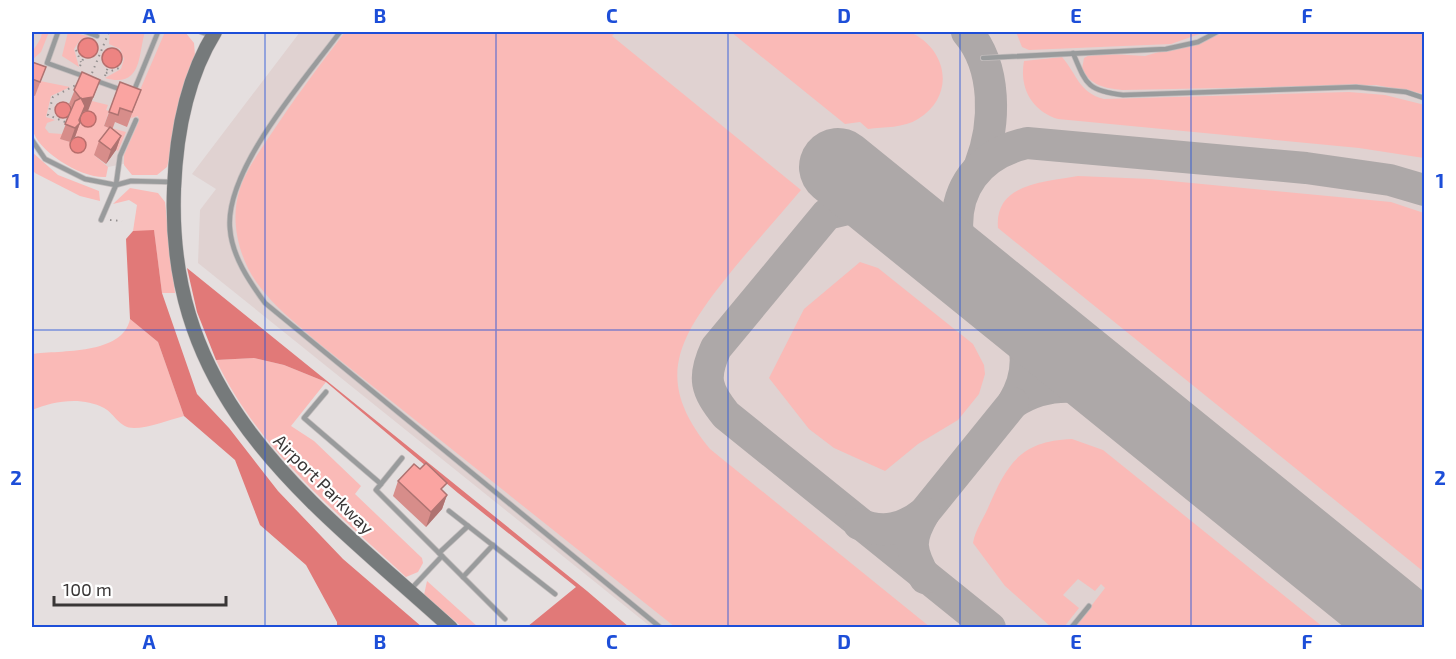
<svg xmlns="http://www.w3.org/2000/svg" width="1456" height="659" font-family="'Exo 2',sans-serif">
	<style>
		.built { fill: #e0d2d1 }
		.green { fill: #fabab7 }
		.forest { fill: #e17978 }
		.water { fill: #ed8482; stroke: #b76d6b; stroke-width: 1.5 }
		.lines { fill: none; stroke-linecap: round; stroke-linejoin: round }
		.taxiway { stroke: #ada8a8; stroke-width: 32 }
		.runway { stroke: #ada8a8; stroke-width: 78 }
		.lane-casing { stroke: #c3bdbd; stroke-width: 6 }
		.secondary-casing { stroke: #c3bdbd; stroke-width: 15 }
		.path { stroke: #938f8f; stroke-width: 2; stroke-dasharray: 1.5 4.5; stroke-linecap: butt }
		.lane { stroke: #999b9c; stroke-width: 4.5 }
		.secondary { stroke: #767a7b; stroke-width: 14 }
		.wall { fill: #d78d8a }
		.shaded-wall { fill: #af7371 }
		.building { fill: #faa4a1; stroke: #af7371; stroke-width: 1.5 }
		.grid { fill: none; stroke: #1d4ed8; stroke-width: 1.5; stroke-opacity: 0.55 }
		.labels { text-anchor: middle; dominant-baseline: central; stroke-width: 4.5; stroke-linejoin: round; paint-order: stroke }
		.street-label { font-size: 18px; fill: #393636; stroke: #fff }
		.neatline { fill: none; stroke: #1d4ed8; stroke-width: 2 }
		.grid-label { font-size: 20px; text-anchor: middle; font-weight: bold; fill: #1d4ed8 }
	</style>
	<rect width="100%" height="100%" fill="#e5dfdf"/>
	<g class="built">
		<path d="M32,32H186L133,162L108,167L75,161L32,124Z"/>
		<path d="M300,32H1309L1424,45V627H651L198,263L200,210L216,189L192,174Z"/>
	</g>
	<g class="green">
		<path d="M42,32H49L41,52L32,60C31,47 41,44 42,32Z"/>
		<path d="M68,32L89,36L80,40L74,49L79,67L62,56Z"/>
		<path d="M110,32H145C138,53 143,89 105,78L121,69L124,59L120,49L109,44Z"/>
		<path d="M165,32H185L194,43L195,55L167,167L157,175H132L124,165V155L139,121L138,116L131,118L134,104Z"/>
		<path d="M345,32H616L612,36L801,190C775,221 748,250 723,282C675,343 656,383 710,449L930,627H675L316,341C296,323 273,306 257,283C239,258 230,222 239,192C244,174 257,155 267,140C292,102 318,67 345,32Z"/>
		<path d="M731,32C777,31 823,32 869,32C880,32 900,28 910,32C949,50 955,97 918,119C904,128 884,127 868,129L860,122L845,124Z"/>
		<path d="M1016,32H1205L1171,44L1029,50L1022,47Z"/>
		<path d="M1228,32H1424V94L1376,85L1122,90C1105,88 1091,86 1082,69L1084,58L1093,53L1145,56Z"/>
		<path d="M1062,57C1077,74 1079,93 1104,99L1349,92L1385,95L1421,104L1424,105V158L1359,148L1058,119C1032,111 1019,88 1024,61Z"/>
		<path d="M40,81L70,87L51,96L46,117L55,120L47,123L45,128L49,133L62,134L61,139L70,142V148L75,153L84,149L80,138L73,135L78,123L90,127L95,116L88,111L92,101L108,105L106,110L109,111L104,126L126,132L118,151L104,142L94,155L108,167L106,177C83,179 37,152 32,128C29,118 32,105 32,95L35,96Z"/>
		<path d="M32,152L58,175L99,191L100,201L80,196L35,173L32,169Z"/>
		<path d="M1078,176L1150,179L1391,202L1424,213V572L998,228C994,183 1045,182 1078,176Z"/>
		<path d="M130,188L158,193L165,202L175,293H162L154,231H133L137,205L129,200L113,204Z"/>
		<path d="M860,262L878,268L973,344L984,365L985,374L979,394L958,420L918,444L885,471L834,448L809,429L769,378L804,309Z"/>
		<path d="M130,319L158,342L184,416C169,420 149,428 134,428C119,428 115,414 104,408C82,396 53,401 32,410V354C61,350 123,355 130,319Z"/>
		<path d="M254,358L284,365L326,382L291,426L314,441L361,486L355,494L422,558L423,563L418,572L406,577C335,511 258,449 216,360Z"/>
		<path d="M1072,439L1103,450L1323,627H1075L1105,588L1101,584L1095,591L1078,579L1063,595L1079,608L1064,627H1051L1005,586L973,543C975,531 983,519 988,508C1007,464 1020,441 1072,439Z"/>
		<path d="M427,581L478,627H462L424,595Z"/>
	</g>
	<g class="forest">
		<path d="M154,230L162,293L197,394L229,428L278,491L343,559L422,627H337V622L306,565L260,525L235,460L184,416L158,342L130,319L126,239L133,231Z"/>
		<path d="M187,268L587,591L629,627H527L576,587L458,493L326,382L284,365L254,358L216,360L197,312Z"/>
	</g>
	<g class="water">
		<circle cx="88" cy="48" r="10"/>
		<circle cx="112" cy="58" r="10"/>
		<circle cx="63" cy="110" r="8"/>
		<circle cx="88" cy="119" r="8"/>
		<circle cx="78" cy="145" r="8"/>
	</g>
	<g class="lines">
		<g class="taxiway">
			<path d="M967,32C997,67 996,124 980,165"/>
			<path d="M894,212L852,208L827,214L716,348C702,378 706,390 726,415L990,628"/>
			<path d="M968,274C965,263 959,250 958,238C952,189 979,154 1027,143L1306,168L1390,180L1424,190"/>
			<path d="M1002,301C1027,332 1035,367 1013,403C1049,379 1092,384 1129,403"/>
			<path d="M924,513L1013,403"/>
			<path d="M859,524C883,534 904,529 924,513C908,540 910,551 925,578"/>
		</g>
		<path class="runway" d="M838,167L1407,628"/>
		<defs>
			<g id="lane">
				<path d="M58,32L47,63L86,77"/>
				<path d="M86,32L97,36"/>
				<path d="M201,32L212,36"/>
				<path d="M340,32C306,78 224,170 230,229C232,256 249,281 265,303L661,628"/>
				<path d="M1073,53C1086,84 1087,91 1123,95L1356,87L1406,92L1424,98"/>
				<path d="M983,58L1166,49L1198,42L1217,32"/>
				<path d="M94,80L122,90"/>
				<path d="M133,93L158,32"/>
				<path d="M32,140L45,159L85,179L116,185L131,181L171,182"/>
				<path d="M101,220L116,185L120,156L136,120"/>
				<path d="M326,392L304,418L381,484"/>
				<path d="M402,458L376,490L505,619"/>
				<path d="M449,511L555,594"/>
				<path d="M439,553L468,526"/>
				<path d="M463,577L493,545"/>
				<path d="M411,589L442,556"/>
				<path d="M1071,628L1089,606"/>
			</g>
			<path id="secondary" d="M215,32C187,77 176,136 174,189C166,403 309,499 451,628"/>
		</defs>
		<use href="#lane" class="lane-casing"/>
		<use href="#secondary" class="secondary-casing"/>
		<g class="path">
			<path d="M76,50L81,62"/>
			<path d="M80,66L84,57"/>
			<path d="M92,73L109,32"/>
			<path d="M106,73L119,68"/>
			<path d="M105,76L108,67"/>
			<path d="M65,122L48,115L53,97L76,85"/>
			<path d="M110,220L122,221"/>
		</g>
		<use href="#lane" class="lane"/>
		<use href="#secondary" class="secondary"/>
	</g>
	<g class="wall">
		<path d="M32,62L46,67L35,96L32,95Z"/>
		<path d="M82,72L88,111L82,112L79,121L80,123L75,137L70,142L60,139L72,108L69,104Z"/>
		<path d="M120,82L141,90L127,127L115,122L112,130L121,136L116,150L106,164L94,155L99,141L109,128L104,126Z"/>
		<path d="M398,481L444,492L447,495L442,509L426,527L393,496Z"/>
	</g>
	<g class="shaded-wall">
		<path d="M100,80L88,111L82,112L77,126L80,123L75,137L70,142L75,128L81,99Z"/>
		<path d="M121,136L116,150L106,164L111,150Z"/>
		<path d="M447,495L442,509L426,527L431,512Z"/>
	</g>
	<g class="building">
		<path d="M32,62L46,67L40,82L32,79Z"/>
		<path d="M82,72L100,80L93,97L81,99L74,90Z"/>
		<path d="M120,82L141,90L132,112L120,108L118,115L109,112Z"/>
		<path d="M81,98L85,106L79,120L80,123L75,128L65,124L75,101Z"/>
		<path d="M110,127L121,136L111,150L99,141Z"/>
		<path d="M426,463L447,483L441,489L447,495L431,512L398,481L414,464L420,469Z"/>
	</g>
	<path class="grid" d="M265,32V628M496,32V628M728,32V628M960,32V628M1191,32V628M32,330H1424"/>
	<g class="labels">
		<g class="street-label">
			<text transform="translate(324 484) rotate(45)">Airport Parkway</text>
		</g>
	</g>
	<rect width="1456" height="659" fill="none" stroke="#ffffff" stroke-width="66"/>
	<path d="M54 596v9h172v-9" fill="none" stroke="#393636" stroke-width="3"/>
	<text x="63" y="596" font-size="18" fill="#393636" stroke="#ffffff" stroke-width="4.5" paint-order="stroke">100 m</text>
	<rect x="33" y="33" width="1390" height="593" class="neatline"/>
	<g class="grid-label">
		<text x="149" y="23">A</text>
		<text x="380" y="23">B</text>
		<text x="612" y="23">C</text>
		<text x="844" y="23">D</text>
		<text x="1076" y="23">E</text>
		<text x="1307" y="23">F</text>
		<text x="16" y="188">1</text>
		<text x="1440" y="188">1</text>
		<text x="16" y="485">2</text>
		<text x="1440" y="485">2</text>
		<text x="149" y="649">A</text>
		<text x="380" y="649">B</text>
		<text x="612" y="649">C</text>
		<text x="844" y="649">D</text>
		<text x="1076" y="649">E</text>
		<text x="1307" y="649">F</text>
	</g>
</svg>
